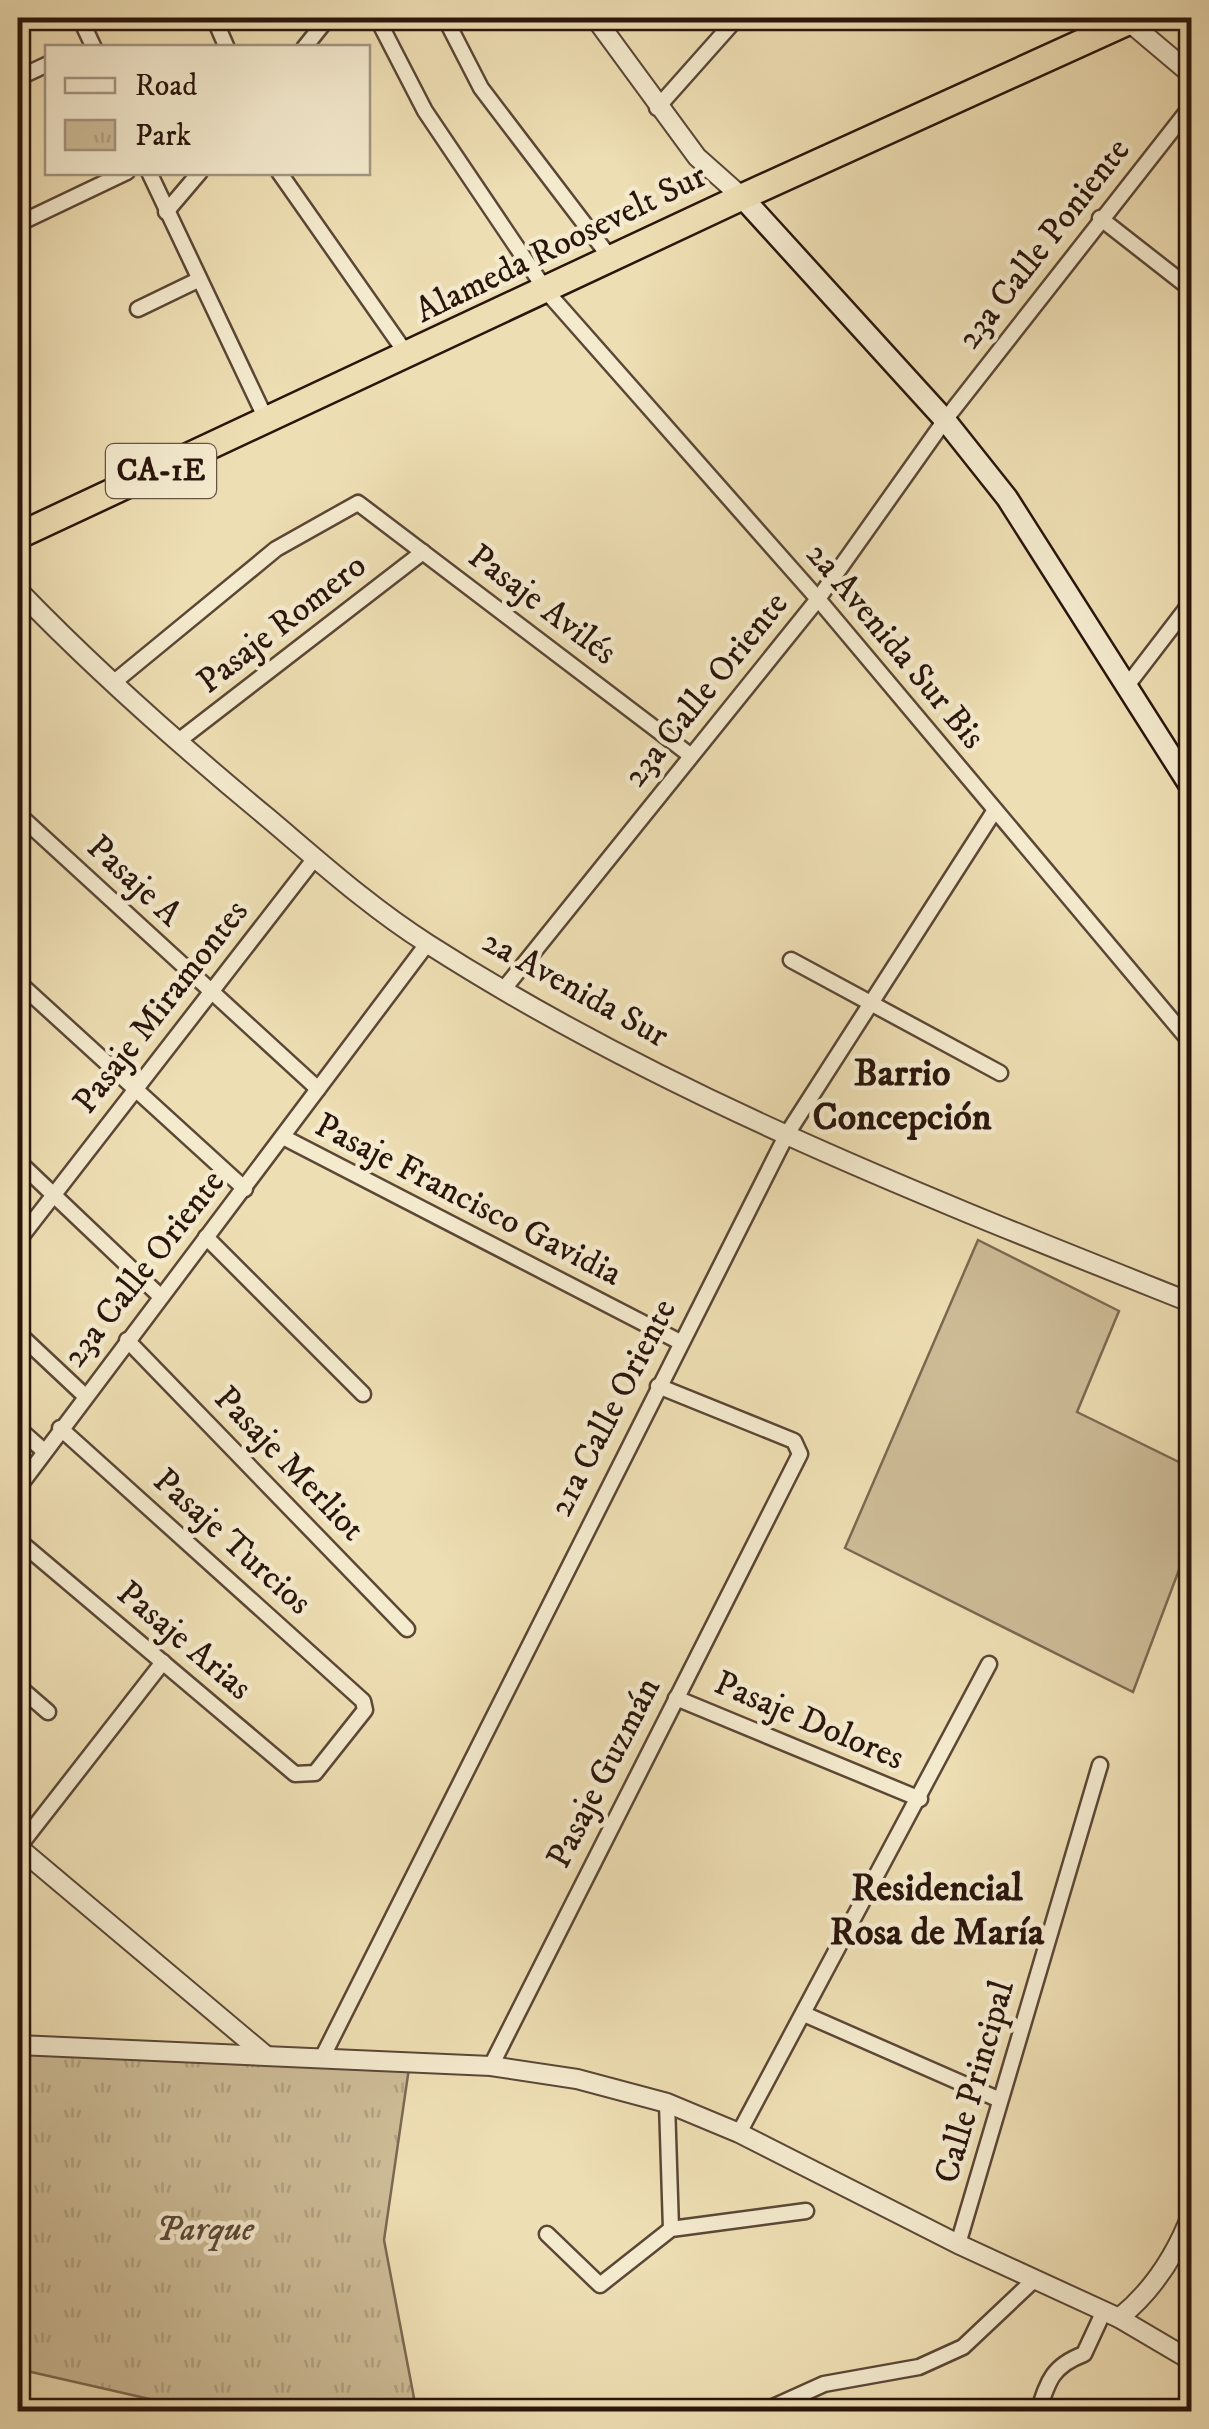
<svg xmlns="http://www.w3.org/2000/svg" width="1209" height="2429" font-family="'IM FELL DW Pica',serif">
	<style>
		.grass { fill: #cdbc97; stroke: #7c6852; stroke-width: 2.5 }
		.park { fill: url(#park-tufts); stroke: #7c6852; stroke-width: 2.5 }
		.lines { fill: none; stroke-linecap: round; stroke-linejoin: round }
		.minor-casing { stroke: #5b4736; stroke-width: 19 }
		.tertiary-casing { stroke: #5b4736; stroke-width: 22 }
		.secondary-casing { stroke: #2a150c; stroke-width: 25 }
		.trunk-casing { stroke: #2a150c; stroke-width: 30 }
		.minor { stroke: #f4eace; stroke-width: 14 }
		.tertiary { stroke: #f4eace; stroke-width: 18 }
		.secondary { stroke: #f4eace; stroke-width: 20 }
		.trunk { stroke: #eedeb3; stroke-width: 25 }
		.labels { text-anchor: middle; dominant-baseline: central; stroke-width: 9; stroke-linejoin: round; paint-order: stroke }
		.shield { fill: #f4eace; stroke: #675546; stroke-width: 2.5 }
		.shield-label { font-size: 32px; font-weight: bold; fill: #2a150c }
		.street-label { font-size: 35px; fill: #2a150c; stroke: #f4eace }
		.park-label { font-size: 35px; font-style: italic; fill: #5b4736; stroke: #f4eace }
		.neighbourhood-label { font-size: 38px; font-weight: bold; fill: #2a150c; stroke: #f4eace }
	</style>
	<defs>
		<pattern id="park-tufts" width="24" height="20" patternUnits="userSpaceOnUse" patternTransform="scale(2.5)"><rect width="24" height="20" fill="#cdbc97"/><path d="M3 7l-1-3M5 7V3M7 7l1-3M15 17l-1-3M17 17v-4M19 17l1-3" fill="none" stroke="#b0a181"/></pattern>
	</defs>
	<rect width="100%" height="100%" fill="#eedeb3"/>
	<filter id="stains"><feTurbulence type="fractalNoise" baseFrequency=".002" numOctaves="4"/><feColorMatrix values="0 0 0 0 .2 0 0 0 0 .09 0 0 0 0 .02 0 0 0 .5 -.17"/></filter>
	<radialGradient id="worn" r=".72"><stop offset=".6" stop-color="#630" stop-opacity="0"/><stop offset="1" stop-color="#630" stop-opacity=".3"/></radialGradient>
	<path class="grass" d="M978,1240L1119,1311L1077,1412L1191,1468V1538L1133,1692L845,1548Z"/>
	<path class="park" d="M18,2046L410,2061L384,2240L414,2398L411,2411H202L18,2369Z"/>
	<g class="lines">
		<defs>
			<g id="minor">
				<path d="M80,18L94,48"/>
				<path d="M214,18L227,48"/>
				<path d="M377,18L425,111L547,292L818,599L1192,1044"/>
				<path d="M445,18L481,88L612,260"/>
				<path d="M304,48L328,18"/>
				<path d="M18,78L48,64"/>
				<path d="M657,108L737,18"/>
				<path d="M149,172L267,421"/>
				<path d="M279,172L408,356"/>
				<path d="M166,212L200,172"/>
				<path d="M1100,218L1192,290"/>
				<path d="M20,223L127,172"/>
				<path d="M138,309L198,280"/>
				<path d="M113,683L276,549L358,503L690,755"/>
				<path d="M1126,687L1192,601"/>
				<path d="M177,742L423,552"/>
				<path d="M18,814L318,1089"/>
				<path d="M791,960L1000,1073"/>
				<path d="M18,982L245,1189"/>
				<path d="M503,990L818,599L945,420L1192,105"/>
				<path d="M283,1137L680,1342"/>
				<path d="M18,1161L160,1296"/>
				<path d="M206,1237L363,1394"/>
				<path d="M18,1241L315,858"/>
				<path d="M18,1333L84,1395"/>
				<path d="M127,1340L407,1629"/>
				<path d="M18,1428L44,1451"/>
				<path d="M18,1488L427,944"/>
				<path d="M18,1540L295,1774L315,1773L365,1710L363,1701L60,1428"/>
				<path d="M18,1686L48,1712"/>
				<path d="M676,1698L920,1799"/>
				<path d="M18,1848L163,1662"/>
				<path d="M804,2014L1000,2100"/>
				<path d="M323,2056L787,1134L995,810"/>
				<path d="M491,2066L800,1454L794,1441L658,1386"/>
				<path d="M667,2103L671,2229"/>
				<path d="M739,2133L989,1664"/>
				<path d="M547,2234L600,2285L671,2229L806,2211"/>
				<path d="M958,2244L1100,1765"/>
				<path d="M762,2412L824,2384L919,2367L963,2347L1034,2280"/>
				<path d="M1038,2412C1048,2381 1052,2366 1084,2354L1103,2313"/>
			</g>
			<g id="tertiary">
				<path d="M595,18L697,157L742,197"/>
				<path d="M1128,21L1192,75"/>
				<path d="M18,590C96,671 181,746 268,818C320,862 371,908 428,944C665,1096 931,1199 1192,1303"/>
				<path d="M18,1847L264,2054"/>
				<path d="M18,2045L491,2066L577,2079L667,2103L739,2133L958,2244L1119,2318L1192,2361"/>
				<path d="M1119,2318C1154,2290 1176,2255 1192,2213"/>
			</g>
			<path id="secondary" d="M742,197L945,420L1007,498L1192,789"/>
			<path id="trunk" d="M18,536L742,197L1136,18"/>
		</defs>
		<use href="#minor" class="minor-casing"/>
		<use href="#tertiary" class="tertiary-casing"/>
		<use href="#secondary" class="secondary-casing"/>
		<use href="#trunk" class="trunk-casing"/>
		<use href="#minor" class="minor"/>
		<use href="#tertiary" class="tertiary"/>
		<use href="#secondary" class="secondary"/>
		<use href="#trunk" class="trunk"/>
	</g>
	<g class="labels">
		<rect class="shield" x="106" y="444" width="110" height="54" rx="8"/>
		<g class="shield-label">
			<text x="161" y="471">CA-1E</text>
		</g>
		<g class="street-label">
			<text transform="translate(561 244) rotate(-26)">Alameda Roosevelt Sur</text>
			<text transform="translate(1044 244) rotate(-52)">23a Calle Poniente</text>
			<text transform="translate(542 605) rotate(37)">Pasaje Avilés</text>
			<text transform="translate(282 624) rotate(-38)">Pasaje Romero</text>
			<text transform="translate(895 646) rotate(50)">2a Avenida Sur Bis</text>
			<text transform="translate(706 690) rotate(-51)">23a Calle Oriente</text>
			<text transform="translate(134 881) rotate(43)">Pasaje A</text>
			<text transform="translate(575 989) rotate(29)">2a Avenida Sur</text>
			<text transform="translate(161 1007) rotate(-52)">Pasaje Miramontes</text>
			<text transform="translate(468 1200) rotate(27)">Pasaje Francisco Gavidia</text>
			<text transform="translate(144 1269) rotate(-52)">23a Calle Oriente</text>
			<text transform="translate(613 1408) rotate(-63)">21a Calle Oriente</text>
			<text transform="translate(289 1464) rotate(46)">Pasaje Merliot</text>
			<text transform="translate(232 1542) rotate(42)">Pasaje Turcios</text>
			<text transform="translate(184 1641) rotate(40)">Pasaje Arias</text>
			<text transform="translate(809 1721) rotate(23)">Pasaje Dolores</text>
			<text transform="translate(604 1773) rotate(-63)">Pasaje Guzmán</text>
			<text transform="translate(975 2082) rotate(-74)">Calle Principal</text>
		</g>
		<g class="park-label">
			<text x="205" y="2230">Parque</text>
		</g>
		<g class="neighbourhood-label">
			<text x="902" y="1074">Barrio<tspan x="902" dy="44">Concepción</tspan></text>
			<text x="937" y="1889">Residencial<tspan x="937" dy="44">Rosa de María</tspan></text>
		</g>
	</g>
	<rect width="1209" height="2429" fill="none" stroke="#eedeb3" stroke-width="60"/>
	<rect x="20" y="20" width="1169" height="2389" fill="none" stroke="#2a150c" stroke-width="5"/>
	<rect x="30" y="30" width="1149" height="2369" fill="none" stroke="#2a150c" stroke-width="2.5"/>
	<rect x="45" y="45" width="325" height="130" fill="#f4eace" stroke="#a39580" stroke-width="2.5"/>
	<rect x="65" y="78" width="50" height="15" fill="#f4eace" stroke="#a39580" stroke-width="2.5"/>
	<text x="135" y="95" font-size="30" fill="#2a150c">Road</text>
	<rect x="65" y="120" width="50" height="30" fill="url(#park-tufts)" stroke="#a39580" stroke-width="2.5"/>
	<text x="135" y="145" font-size="30" fill="#2a150c">Park</text>
	<rect width="100%" height="100%" filter="url(#stains)"/>
	<rect width="100%" height="100%" fill="url(#worn)"/>
</svg>
